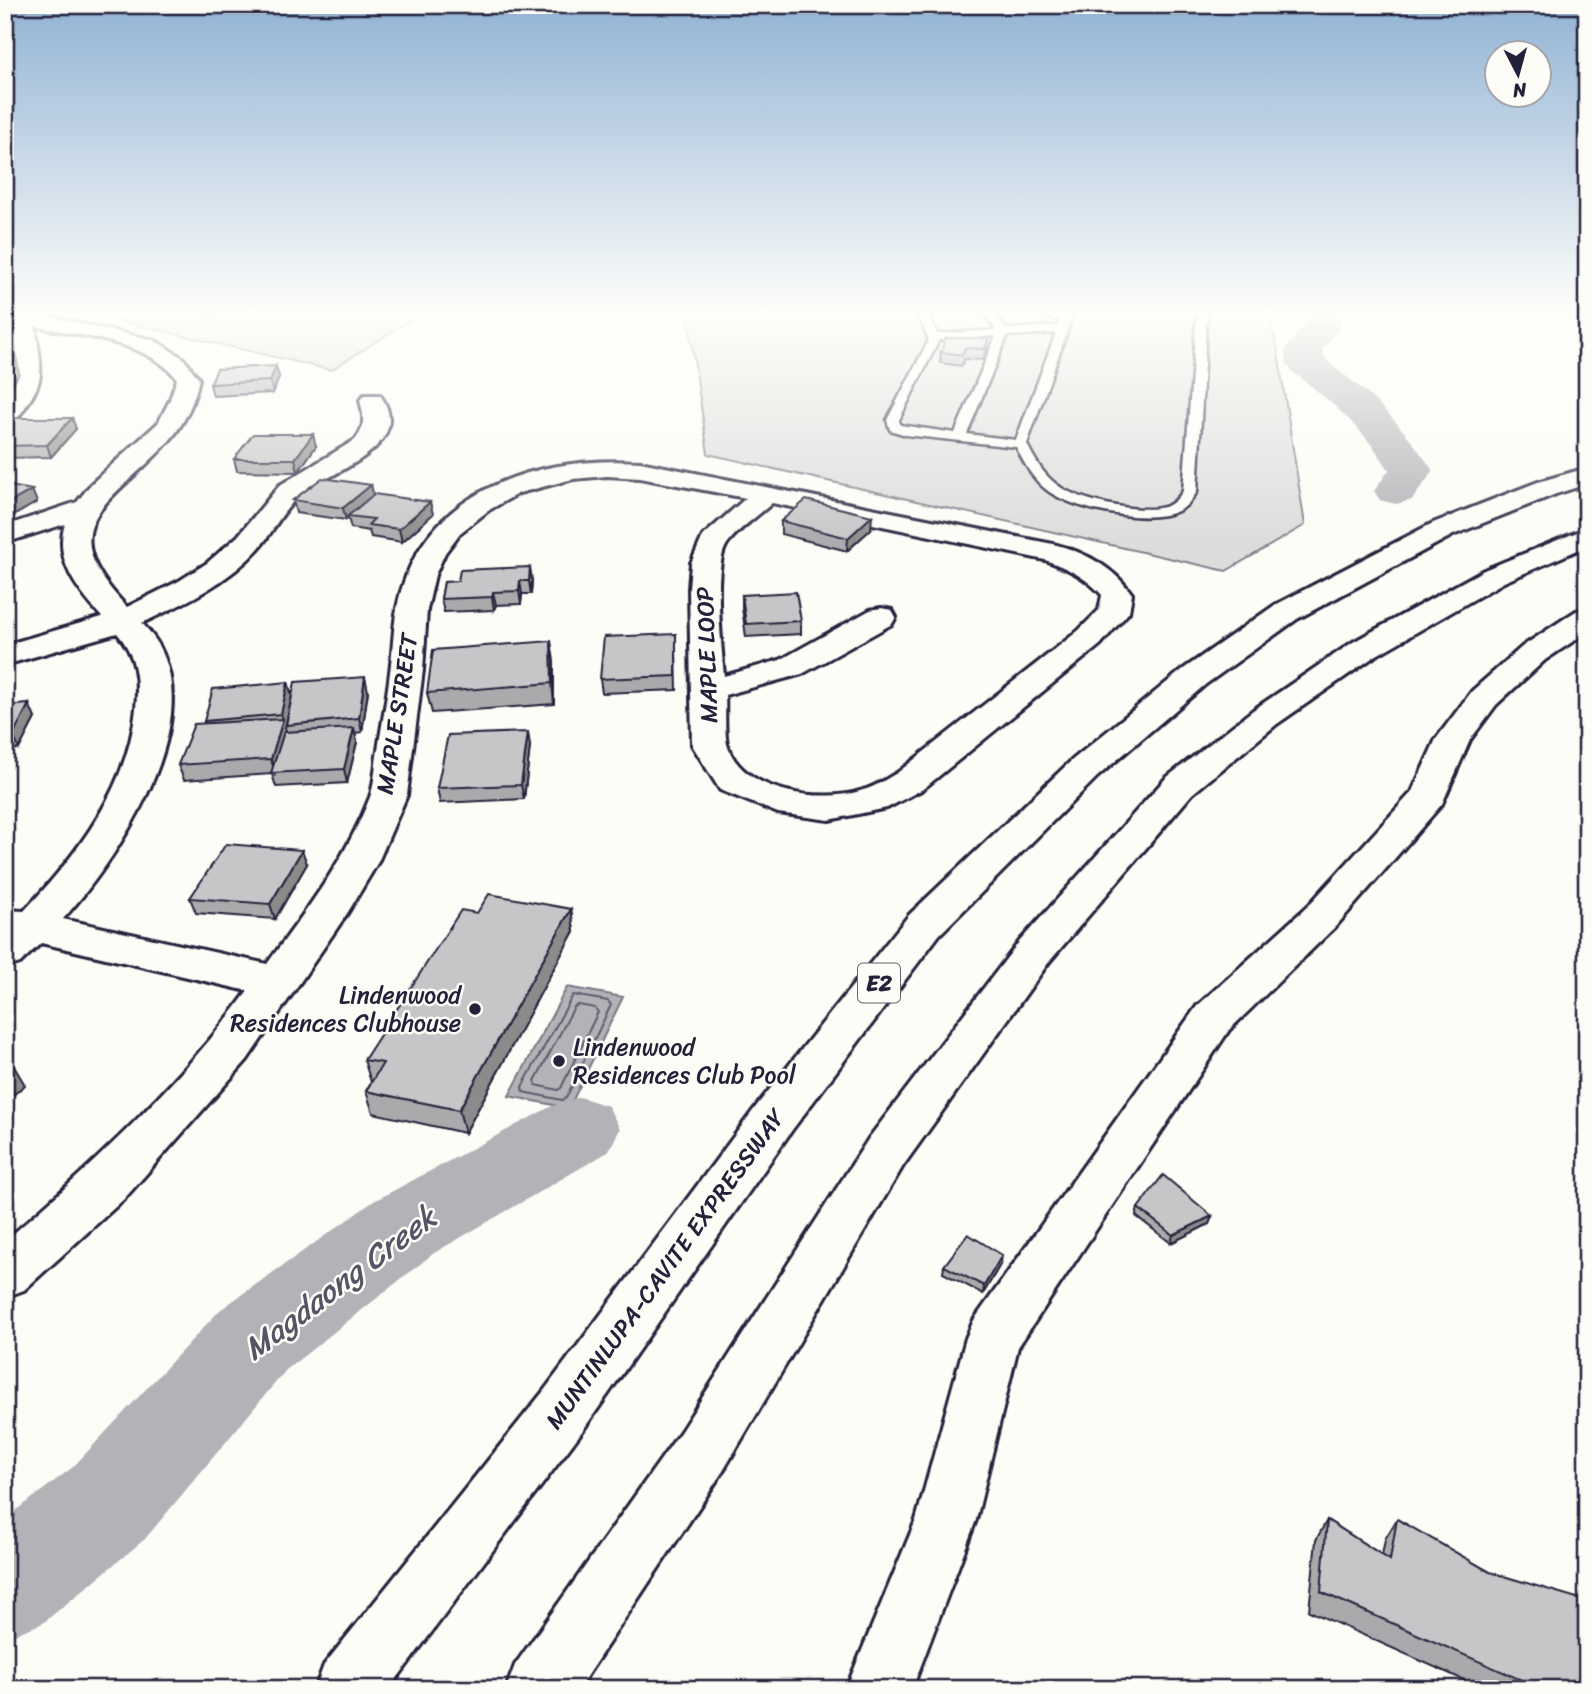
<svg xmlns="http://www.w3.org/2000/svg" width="1592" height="1694" font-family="Sriracha,sans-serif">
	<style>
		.green { fill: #dddcdb; stroke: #807f8b; stroke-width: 2 }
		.water { fill: #b2b2b7; stroke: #787885; stroke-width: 2 }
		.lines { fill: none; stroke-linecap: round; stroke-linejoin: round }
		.shore { stroke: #5c5c6d; stroke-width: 2 }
		.river { fill: #b2b2b7; fill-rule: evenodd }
		.service-casing { stroke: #22223b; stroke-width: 5 }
		.minor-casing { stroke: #22223b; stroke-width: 6 }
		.motorway-casing { stroke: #22223b; stroke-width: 6 }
		.service { fill: #fdfcf7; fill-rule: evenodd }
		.minor { fill: #fdfcf7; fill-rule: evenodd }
		.motorway { fill: #fdfcf7; fill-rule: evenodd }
		.wall { fill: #aaaaac; stroke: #22223b; stroke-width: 2 }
		.shaded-wall { fill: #8b8b8c; stroke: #22223b; stroke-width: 2 }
		.building { fill: #c6c6c8; stroke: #22223b; stroke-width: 2 }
		.poi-dot { fill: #22223b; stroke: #fdfcf7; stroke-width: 2.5 }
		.labels { text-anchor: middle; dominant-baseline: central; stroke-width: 5; stroke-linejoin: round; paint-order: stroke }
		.shield { fill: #fdfcf7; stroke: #646373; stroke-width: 2 }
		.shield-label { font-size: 23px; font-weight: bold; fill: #22223b }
		.street-label { font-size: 24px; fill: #22223b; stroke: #fdfcf7 }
		.poi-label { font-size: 24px; fill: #22223b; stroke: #fdfcf7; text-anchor: end }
		.near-water-label { font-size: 32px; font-style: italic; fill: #545466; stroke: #fdfcf7 }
	</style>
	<rect width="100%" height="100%" fill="#fdfcf7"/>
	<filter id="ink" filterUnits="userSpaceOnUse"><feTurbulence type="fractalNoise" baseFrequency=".0143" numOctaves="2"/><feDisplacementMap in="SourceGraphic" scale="14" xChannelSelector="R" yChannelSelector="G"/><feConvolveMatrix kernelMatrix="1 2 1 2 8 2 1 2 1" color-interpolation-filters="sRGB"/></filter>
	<g filter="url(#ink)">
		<g class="green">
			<path d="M72,310H426L331,370Z"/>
			<path d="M687,310H1268L1277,347L1305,525L1226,571L708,454Z"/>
		</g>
		<path class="water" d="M567,987L623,997L569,1108L509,1096Z"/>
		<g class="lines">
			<g class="shore">
				<path d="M573,995L608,1001L611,1005L566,1098L562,1100L523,1092L522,1087Z"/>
				<path d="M578,1005L595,1008L598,1012L561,1088L558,1090L536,1085L535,1081L574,1007Z"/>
			</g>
			<g class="river">
				<path d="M1306,310H1340L1341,327L1322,350C1325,365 1345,374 1356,384C1387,409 1411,438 1433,471L1412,500L1396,504L1380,500L1374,491L1389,470C1365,430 1330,400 1293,372L1287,364L1285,349L1305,325Z"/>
				<path d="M580,1097L608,1106L620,1129L608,1152L434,1253L286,1370L145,1539L43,1623L5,1638V1519L73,1467L220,1310L374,1201L552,1106Z"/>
			</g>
			<defs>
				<g id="service">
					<path d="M196,310H228C221,315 203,315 196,310Z"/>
					<path d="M916,310H926L937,334L996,330L982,310H992L1006,329L1058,326L1060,321L1027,310H1044L1061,315L1062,310H1072L1068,329L1027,444C1034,459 1043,474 1056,484C1077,501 1141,515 1167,506C1174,503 1179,497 1183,491L1197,310H1207L1197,492C1192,499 1186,508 1178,511C1148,525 1074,510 1048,491C1033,480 1024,463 1016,447L906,435L890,430L887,420L929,340ZM1056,333L1016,440L967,434L1007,336ZM996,336L955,433L900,425L899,420L939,340Z"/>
				</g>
				<g id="minor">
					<path d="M5,310L23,311L154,340L183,358L199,379C194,402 185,423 169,441C115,502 45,522 127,607L179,581L207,563L238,536L280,485L355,440C366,427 364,416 360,400L364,395H380C418,449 326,472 298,497C282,511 273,532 259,548C228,583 183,604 142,623C150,632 159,643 163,654C199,736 116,861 63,919L267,964C306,911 346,859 370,797C375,783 375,765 378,750C382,724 387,698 390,672C393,651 393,629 397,608C420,491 533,456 640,462L1053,544C1085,552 1113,567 1132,594L1129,612L1100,645L923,789L887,808L829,820L778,813L720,790L692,745L689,589L691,563L703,536L746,498L640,478L607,476L573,479L519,493L489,510L460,533L445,553L435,575L427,610L423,670L407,795L378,862L348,912L247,1060L124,1199L24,1290L5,1297V1241C93,1165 179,1085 248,991L41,943L20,963L5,968V910L24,911C78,854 128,788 136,708C139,679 136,655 117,633L5,665V645L102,617C79,592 53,560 65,524L5,543V526L77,502L91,484L158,423L169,402L177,379C150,341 78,336 35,326C43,379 46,379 14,423L5,425V401L20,374L13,321L5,319ZM772,503L1045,560C1067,568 1086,577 1102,595L1099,610L1078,631L897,773C886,779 875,787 863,790C822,804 741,793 727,744C724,730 726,710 725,695L802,674L892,624L896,617L892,610L881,608L870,610L780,660L724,676C722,647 712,566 727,544C738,529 758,516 772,503Z"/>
					<path d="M1587,609V632L1545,660L1496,705L1470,740L1442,804L1336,926L1229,1030L1018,1347L976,1520L912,1689H846L916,1520L966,1338L974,1320L1197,1006L1308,906L1412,792L1436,739L1472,691L1523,646L1576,611Z"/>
				</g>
				<g id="motorway">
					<path d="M1587,468V484L1556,494L1453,535L1297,619L1206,684L1097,777L939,935L792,1130L583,1430L389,1689H315L324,1665L543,1392L758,1104L909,915L1071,761L1182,670L1275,605L1433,523L1538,482Z"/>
					<path d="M1587,528V546L1504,582L1375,656L1277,724L1192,794L1049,962L903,1166L723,1471L578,1689H506L515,1665L681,1431L869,1138L1019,942L1166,778L1253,710L1353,642L1484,570Z"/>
				</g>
			</defs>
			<use href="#service" class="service-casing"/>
			<use href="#minor" class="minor-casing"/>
			<use href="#motorway" class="motorway-casing"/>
			<use href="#service" class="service"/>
			<use href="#minor" class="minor"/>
			<use href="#motorway" class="motorway"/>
		</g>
		<g class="wall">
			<path d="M988,338L987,349L984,360L964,359L962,366L940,363L941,352Z"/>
			<path d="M279,377L273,393L213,396L210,384Z"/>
			<path d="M72,418L76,429L51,457L5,458V427Z"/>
			<path d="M316,446L298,472L237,471L234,459Z"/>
			<path d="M371,485L373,495L433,514L402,542L371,537L369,531L351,528L348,518L346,520L296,513L293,500Z"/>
			<path d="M781,521L871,529L847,551L781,534Z"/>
			<path d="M532,580L531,594H522L521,604L496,605L494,610L444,612L441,599L444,582Z"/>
			<path d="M742,595L801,621V634L746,637L742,608Z"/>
			<path d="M676,647L677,690L602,693L600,679Z"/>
			<path d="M554,661V704L432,713L427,693Z"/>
			<path d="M288,682L292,696L368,691L362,732L355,733L357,742L347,783L276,787L272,774L184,780L178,765L204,724V721Z"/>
			<path d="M5,706L35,718L19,749L5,750Z"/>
			<path d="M530,746L524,799L440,803L437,788Z"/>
			<path d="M307,864L275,919L196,913L190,898Z"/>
			<path d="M571,909L574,931L465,1133L373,1113L366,1091L371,1082L364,1060L477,913Z"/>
			<path d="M1138,1208L1212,1216L1209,1224L1171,1243L1136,1216Z"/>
			<path d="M1001,1263L983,1294L943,1273L944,1266Z"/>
			<path d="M1397,1519L1490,1572L1587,1689H1484L1309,1611L1316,1540L1327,1520L1382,1555L1385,1539Z"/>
		</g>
		<g class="shaded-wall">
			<path d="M988,338L987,349L984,360L985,349Z"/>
			<path d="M276,366L279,377L273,393L270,381Z"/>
			<path d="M72,418L76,429L51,457L47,445Z"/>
			<path d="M313,434L316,446L298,472L295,459Z"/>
			<path d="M371,485L374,497L348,516V518L346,520L343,508Z"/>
			<path d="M32,490L37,502L5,521V505Z"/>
			<path d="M430,502L433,514L402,542L399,529Z"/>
			<path d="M872,516L871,529L847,551L848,538Z"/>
			<path d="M530,567L532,580L531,594L529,581Z"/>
			<path d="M520,581L522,594L521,604L519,591Z"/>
			<path d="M493,592L496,605L494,610L492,597Z"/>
			<path d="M551,641L554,661V704L552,683Z"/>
			<path d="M365,677L368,691L362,732L359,718Z"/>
			<path d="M288,682L292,696L285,728L287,733L275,774L271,759L283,719L281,714Z"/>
			<path d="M29,704L35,718L19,749L13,735Z"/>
			<path d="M354,728L357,742L347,783L344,769Z"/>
			<path d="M528,732L530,746L524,799L521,785Z"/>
			<path d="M302,850L307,864L275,919L270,904Z"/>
			<path d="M571,909L574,931L465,1133L459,1110Z"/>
			<path d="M12,1063L25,1085L5,1102V1069Z"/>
			<path d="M1212,1216L1209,1224L1171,1243L1173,1235Z"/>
			<path d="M1002,1255L1001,1263L983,1294L984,1286Z"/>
		</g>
		<g class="building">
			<path d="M946,338H988L985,349L965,348L962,355L941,352Z"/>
			<path d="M276,366L270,381L210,384L217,369Z"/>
			<path d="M14,418H72L47,445L5,446V427Z"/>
			<path d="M253,434H313L295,459H234Z"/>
			<path d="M322,478L371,485L343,508L293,500Z"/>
			<path d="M5,485L32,490L5,505Z"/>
			<path d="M374,494L430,502L399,529L368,525L374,519L348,516Z"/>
			<path d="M806,500L872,516L848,538L781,521Z"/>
			<path d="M530,567L529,581H520L519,591L493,592L492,597L441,599L444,582L458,581L460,570Z"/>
			<path d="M796,592L801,621L746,624L742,595Z"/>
			<path d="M676,634V676L600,679L604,637Z"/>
			<path d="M551,641L552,683L427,693L433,650Z"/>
			<path d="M365,677L359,718L286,725L295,682Z"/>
			<path d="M288,682L281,714L204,721L213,689Z"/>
			<path d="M29,704L13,735H5V706Z"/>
			<path d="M283,719L271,759L178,765L194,724Z"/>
			<path d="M354,728L344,769L271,773L284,732Z"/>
			<path d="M528,732L521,785L437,788L448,735Z"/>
			<path d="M226,844L302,850L270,904L190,898Z"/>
			<path d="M489,894L571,909L459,1110L366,1091L383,1063L364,1060L461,910L477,913Z"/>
			<path d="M5,1059L12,1063L5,1069Z"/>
			<path d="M1163,1175L1212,1216L1173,1235L1138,1208Z"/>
			<path d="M968,1234L1002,1255L984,1286L944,1266Z"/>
			<path d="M1397,1519L1490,1572L1587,1601V1689H1542L1321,1592L1327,1520L1390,1560Z"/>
		</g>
	</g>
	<linearGradient id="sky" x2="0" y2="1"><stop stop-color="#92b3d4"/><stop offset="0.57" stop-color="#fefefb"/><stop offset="1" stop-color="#fefefb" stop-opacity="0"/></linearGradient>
	<rect width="1592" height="547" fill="url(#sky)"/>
	<g class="poi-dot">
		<circle cx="475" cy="1009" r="7"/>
		<circle cx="559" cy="1061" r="7"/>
	</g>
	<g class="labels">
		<rect class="shield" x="858" y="963.5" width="42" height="39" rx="5"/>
		<g class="shield-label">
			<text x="879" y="983">E2</text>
		</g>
		<g class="street-label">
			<text transform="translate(707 655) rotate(-92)">MAPLE LOOP</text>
			<text transform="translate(397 714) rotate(-81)">MAPLE STREET</text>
			<text transform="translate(665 1269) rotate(-54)">MUNTINLUPA-CAVITE EXPRESSWAY</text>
		</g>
		<g class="poi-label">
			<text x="461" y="995">Lindenwood<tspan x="461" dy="28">Residences Clubhouse</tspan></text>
			<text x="573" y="1047" text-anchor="start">Lindenwood<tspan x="573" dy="28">Residences Club Pool</tspan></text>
		</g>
		<g class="near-water-label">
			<text transform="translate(340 1283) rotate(-37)">Magdaong Creek</text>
		</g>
	</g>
	<rect width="1592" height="1694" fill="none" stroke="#fdfcf7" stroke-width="28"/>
	<rect x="14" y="14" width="1564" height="1666" fill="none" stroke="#22223b" stroke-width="2.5" filter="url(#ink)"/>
	<g transform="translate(1518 74) rotate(174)"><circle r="33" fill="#fdfcf7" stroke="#a5a5ac" stroke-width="2"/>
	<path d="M0-5L12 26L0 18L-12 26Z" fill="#22223b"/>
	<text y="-10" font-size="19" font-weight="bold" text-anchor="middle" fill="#22223b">N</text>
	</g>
</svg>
